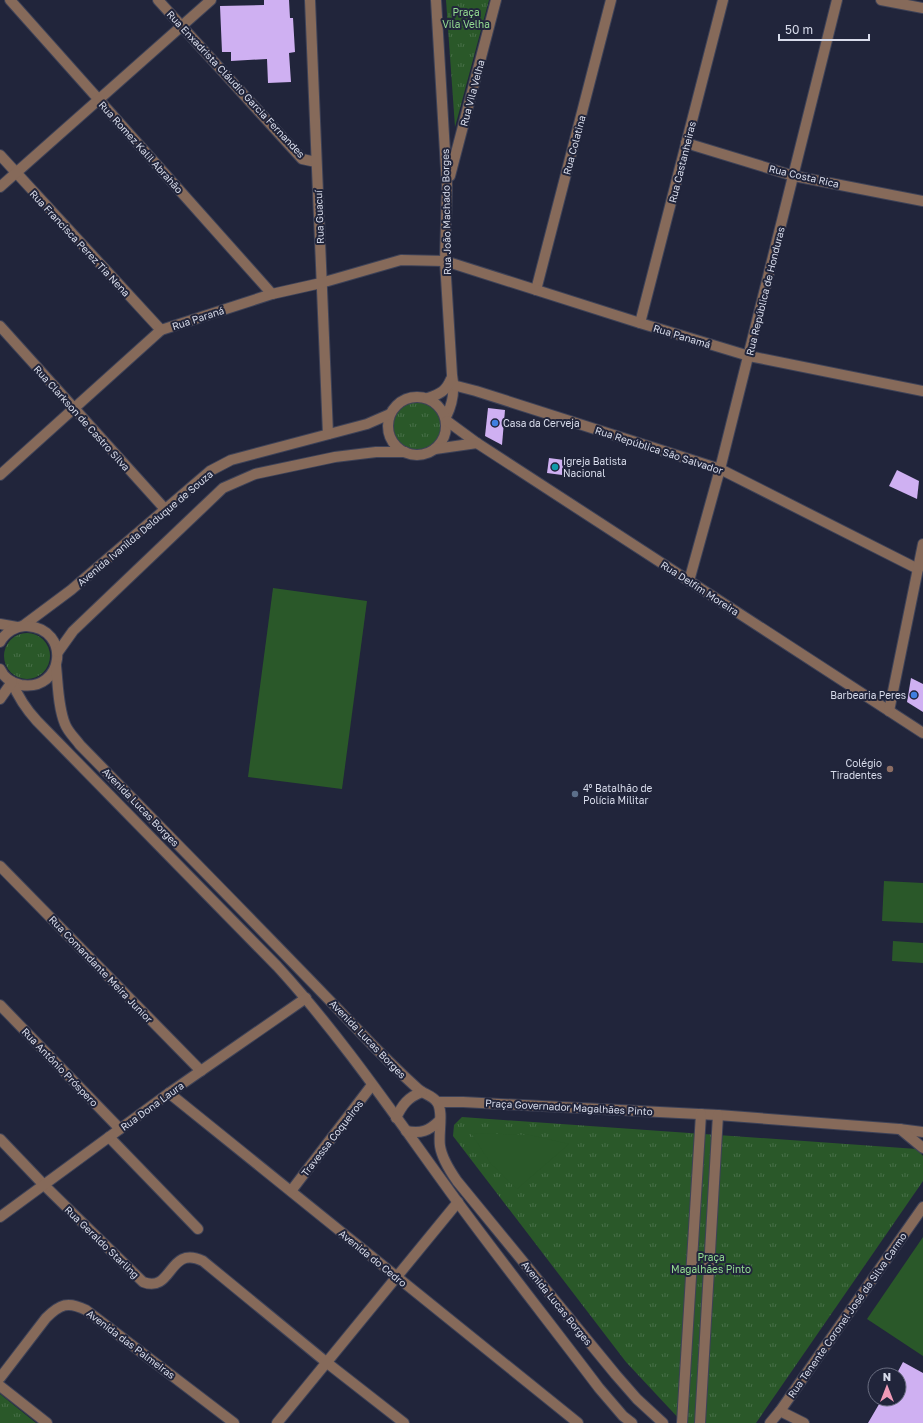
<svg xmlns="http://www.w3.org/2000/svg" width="923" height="1423" font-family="'Golos Text',sans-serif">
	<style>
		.grass { fill: url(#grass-tufts) }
		.pitch { fill: #2a5829 }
		.building { fill: #cfb0f2 }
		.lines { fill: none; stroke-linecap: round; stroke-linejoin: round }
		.minor-casing { stroke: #3e4257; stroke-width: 12 }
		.minor { stroke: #866a5a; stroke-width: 10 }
		.shop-dot { fill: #3f7fe0; stroke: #21253b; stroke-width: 1.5 }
		.culture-dot { fill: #0f9aa8; stroke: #21253b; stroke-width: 1.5 }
		.education-dot { fill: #8d6e63; stroke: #21253b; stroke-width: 1.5 }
		.service-dot { fill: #5c6f8a; stroke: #21253b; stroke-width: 1.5 }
		.labels { text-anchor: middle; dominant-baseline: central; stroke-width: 4; stroke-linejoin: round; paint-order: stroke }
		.park-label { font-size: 10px; fill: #94dc91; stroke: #21253b }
		.street-label { font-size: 10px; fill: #d8dceb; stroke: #21253b }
		.poi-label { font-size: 10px; fill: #d8dceb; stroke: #21253b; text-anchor: start }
	</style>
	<defs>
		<pattern id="grass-tufts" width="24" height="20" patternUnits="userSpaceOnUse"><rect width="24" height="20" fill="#2a5829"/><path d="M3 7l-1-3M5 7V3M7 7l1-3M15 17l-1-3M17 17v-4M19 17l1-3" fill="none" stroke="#486f48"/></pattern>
	</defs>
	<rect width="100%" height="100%" fill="#21253b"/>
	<g class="grass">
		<path d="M446,0H489L455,127Z"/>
		<circle cx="418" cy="426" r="25"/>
		<circle cx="27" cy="656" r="23"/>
		<path d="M462,1117L917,1149L923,1156V1181L756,1423H683L626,1362L453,1136L454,1125Z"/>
		<path d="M0,1394L36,1423H0Z"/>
	</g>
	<g class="pitch">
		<path d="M273,588L367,601L342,789L248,777Z"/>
		<path d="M884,881L923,883V923L882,921Z"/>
		<path d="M893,941L923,943V963L892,961Z"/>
		<path d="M471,1133L530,1135L569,1144L517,1189L491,1164Z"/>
		<path d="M923,1237V1356L867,1319Z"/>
	</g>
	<g class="building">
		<path d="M264,0H289L290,18H293L295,52L289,53L291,82L268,83L267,59L231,61V52H222L220,6L264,5Z"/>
		<path d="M488,408L505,410L502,445L485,436Z"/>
		<path d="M549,458L564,460L562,475L547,473Z"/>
		<path d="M897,470L919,481L917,499L889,486Z"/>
		<path d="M911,678L923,684V712L907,702Z"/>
		<path d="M903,1362L923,1373V1423H868L882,1399H899V1375H896Z"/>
	</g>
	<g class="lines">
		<defs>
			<g id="minor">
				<path d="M10,0L272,294"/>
				<path d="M158,0L302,159L316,162"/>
				<path d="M310,0L328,434"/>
				<path d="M436,0L447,186L445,261L452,375C455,391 453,403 446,417"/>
				<path d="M881,0L923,8"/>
				<path d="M686,143L794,176L923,201"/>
				<path d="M0,155L161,330"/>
				<path d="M450,176L496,0"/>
				<path d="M0,187L211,0"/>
				<path d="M536,290L611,0"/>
				<path d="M640,323L723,0"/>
				<path d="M0,326L165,509"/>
				<path d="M449,384L476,391L720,469L918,569"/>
				<circle cx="417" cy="426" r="29"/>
				<path d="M428,398C440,394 446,391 451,379"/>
				<path d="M447,421L477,443L923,733"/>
				<path d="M435,449L477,443"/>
				<path d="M0,475L161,330L272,294L321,283L401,260L445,261L640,323L749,356L923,391"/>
				<path d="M689,581L720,469L837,0"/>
				<path d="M0,624L17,627"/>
				<path d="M24,625L71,590L210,471L231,460L367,424L390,414"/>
				<path d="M0,642C5,633 16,625 27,626C72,629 64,692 21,685C12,683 4,678 0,669"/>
				<path d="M58,652L73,631L223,488L255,474L335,457L376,452H405"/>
				<path d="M56,666C58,684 58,707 65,724C68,732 75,738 80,745C173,840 267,935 359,1031C378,1051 397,1070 417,1088C423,1094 432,1095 437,1102C444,1112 438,1133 440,1146C442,1159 450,1171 457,1181L616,1375L637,1399L663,1423"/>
				<path d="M12,682C18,697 26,709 37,721L277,966C341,1036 395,1116 451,1193C499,1259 550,1323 599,1388L623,1416L632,1423"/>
				<path d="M0,699L12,682"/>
				<path d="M889,711L923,544"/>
				<path d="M0,866L201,1071"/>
				<path d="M0,1005L120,1129"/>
				<path d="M169,1093L578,1423"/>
				<path d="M437,1102H463L718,1115L899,1129L923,1132"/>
				<path d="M396,1118C402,1105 408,1097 422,1092"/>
				<path d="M900,1129L923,1148"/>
				<path d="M406,1131C421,1134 429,1131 440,1120"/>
				<path d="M109,1137L198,1229"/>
				<path d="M0,1139L43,1184L143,1282C173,1294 168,1244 203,1261L326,1362L404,1423"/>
				<path d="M291,1191L372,1085"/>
				<path d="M0,1217L169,1093L306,998"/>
				<path d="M0,1378L46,1318C60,1304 68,1301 86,1310L234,1423"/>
				<path d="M0,1386L47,1423"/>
				<path d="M780,1411L804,1423"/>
				<path d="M277,1423L458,1202"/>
				<path d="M682,1423L701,1114"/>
				<path d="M700,1423L718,1115"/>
				<path d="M770,1423L780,1411L923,1207"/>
			</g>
		</defs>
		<use href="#minor" class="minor-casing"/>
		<use href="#minor" class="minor"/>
	</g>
	<g class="shop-dot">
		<circle cx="495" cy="423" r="4"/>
		<circle cx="914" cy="695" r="4"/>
	</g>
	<circle class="culture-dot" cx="555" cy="467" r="4"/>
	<circle class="education-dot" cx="890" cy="769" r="4"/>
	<circle class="service-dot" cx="575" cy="794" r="4"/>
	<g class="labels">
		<g class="park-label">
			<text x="466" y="12">Praça<tspan x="466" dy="12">Vila Velha</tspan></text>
			<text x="711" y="1257">Praça<tspan x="711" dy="12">Magalhães Pinto</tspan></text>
		</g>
		<g class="street-label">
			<text transform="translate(236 84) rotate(47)">Rua Enxadrista Cláudio Garcia Fernandes</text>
			<text transform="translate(472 93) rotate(-75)">Rua Vila Velha</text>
			<text transform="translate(574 145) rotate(-75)">Rua Colatina</text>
			<text transform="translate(141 147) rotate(48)">Rua Romez Kalil Abrahão</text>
			<text transform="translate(682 162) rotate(-76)">Rua Castanheiras</text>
			<text transform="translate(804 176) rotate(13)">Rua Costa Rica</text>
			<text transform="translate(446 212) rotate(-91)">Rua João Machado Borges</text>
			<text transform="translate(319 217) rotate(-92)">Rua Guacuí</text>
			<text transform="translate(80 243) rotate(47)">Rua Francisca Perez Tia Nena</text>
			<text transform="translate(765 291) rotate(-76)">Rua República de Honduras</text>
			<text transform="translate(198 318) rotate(-18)">Rua Paraná</text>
			<text transform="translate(682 336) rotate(17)">Rua Panamá</text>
			<text transform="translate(82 418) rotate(48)">Rua Clarkson de Castro Silva</text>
			<text transform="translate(659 450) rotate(18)">Rua República São Salvador</text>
			<text transform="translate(145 528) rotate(-40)">Avenida Ivanilda Delduque de Souza</text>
			<text transform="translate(700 588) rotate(33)">Rua Delfim Moreira</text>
			<text transform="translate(141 807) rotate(46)">Avenida Lucas Borges</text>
			<text transform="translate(101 969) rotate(46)">Rua Comandante Meira Junior</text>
			<text transform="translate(368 1039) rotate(46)">Avenida Lucas Borges</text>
			<text transform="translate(60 1067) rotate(46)">Rua Antônio Próspero</text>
			<text transform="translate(152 1106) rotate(-36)">Rua Dona Laura</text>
			<text transform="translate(569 1107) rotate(3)">Praça Governador Magalhães Pinto</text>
			<text transform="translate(332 1138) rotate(-52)">Travessa Coqueiros</text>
			<text transform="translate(102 1242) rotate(44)">Rua Geraldo Starling</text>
			<text transform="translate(373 1258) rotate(39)">Avenida do Cedro</text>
			<text transform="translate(557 1303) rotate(51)">Avenida Lucas Borges</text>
			<text transform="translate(847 1315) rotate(-55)">Rua Tenente Coronel José da Silva Carmo</text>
			<text transform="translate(131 1344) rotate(37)">Avenida das Palmeiras</text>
		</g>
		<g class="poi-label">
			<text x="503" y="423">Casa da Cerveja</text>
			<text x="563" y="461">Igreja Batista<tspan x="563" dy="12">Nacional</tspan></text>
			<text x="906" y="695" text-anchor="end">Barbearia Peres</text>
			<text x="882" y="763" text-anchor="end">Colégio<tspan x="882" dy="12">Tiradentes</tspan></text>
			<text x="583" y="788">4° Batalhão de<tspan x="583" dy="12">Polícia Militar</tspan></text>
		</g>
	</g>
	<g transform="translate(887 1387)"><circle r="19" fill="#21253b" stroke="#6a6e81"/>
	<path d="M0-3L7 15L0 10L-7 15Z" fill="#f09ab7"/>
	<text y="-6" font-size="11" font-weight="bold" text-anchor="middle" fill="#d8dceb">N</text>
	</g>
	<path d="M779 34v6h90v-6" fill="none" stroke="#d8dceb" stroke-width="2"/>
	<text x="785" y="34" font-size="12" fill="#d8dceb" stroke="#21253b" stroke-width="3" paint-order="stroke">50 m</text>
</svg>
